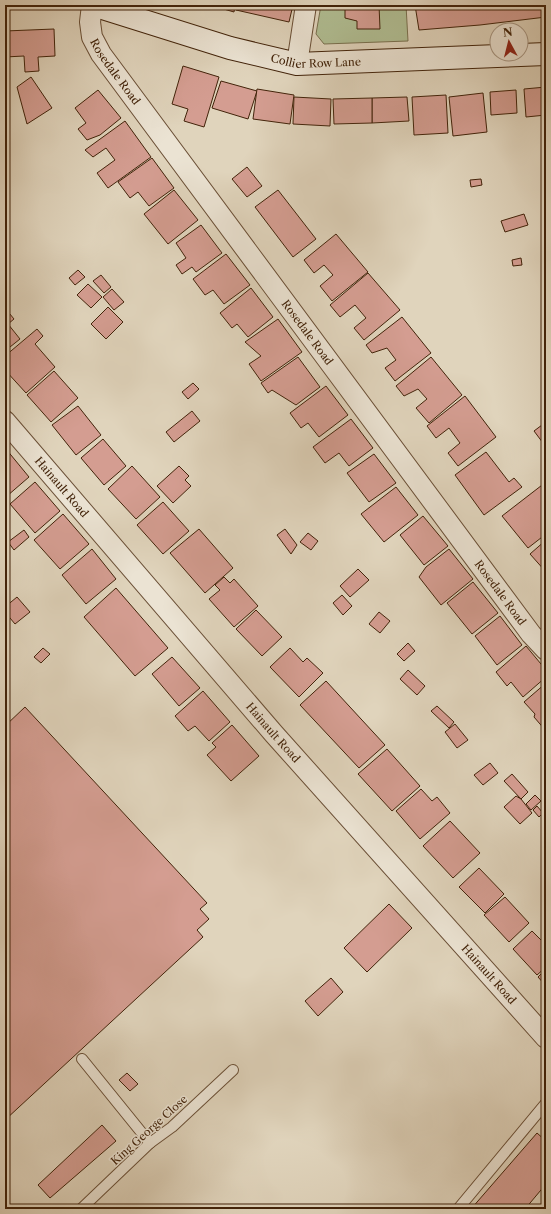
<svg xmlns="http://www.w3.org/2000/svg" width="551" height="1214" font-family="'Libre Caslon Text',serif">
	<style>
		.green { fill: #b0bd92; stroke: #79704e }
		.building { fill: #d49d91; stroke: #42230a }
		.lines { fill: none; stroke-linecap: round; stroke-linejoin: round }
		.lane-casing { stroke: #6a4f36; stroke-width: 12 }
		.street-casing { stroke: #6a4f36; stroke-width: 22 }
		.secondary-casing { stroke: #42230a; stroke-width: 24 }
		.lane { stroke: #ebe3d3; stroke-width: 10 }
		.street { stroke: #ebe3d3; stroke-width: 20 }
		.secondary { stroke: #ebe3d3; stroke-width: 22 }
		.labels { text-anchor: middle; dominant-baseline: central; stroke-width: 3; stroke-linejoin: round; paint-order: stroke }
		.street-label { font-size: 11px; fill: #42230a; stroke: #ebe3d3 }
	</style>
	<rect width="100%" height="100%" fill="#e0d4bc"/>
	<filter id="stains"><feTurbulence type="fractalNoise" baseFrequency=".005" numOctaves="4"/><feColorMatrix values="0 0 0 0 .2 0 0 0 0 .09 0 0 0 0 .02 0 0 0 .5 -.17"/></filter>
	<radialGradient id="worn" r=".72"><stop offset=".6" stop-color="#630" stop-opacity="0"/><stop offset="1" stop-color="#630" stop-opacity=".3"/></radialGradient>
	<path class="green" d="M321,5H406L408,41L324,44L316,34Z"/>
	<g class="building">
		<path d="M210,5H235L234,12Z"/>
		<path d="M237,5H293L289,22L236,10Z"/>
		<path d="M345,5H379L380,29H357V21L345,18Z"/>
		<path d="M415,5H546V17L480,25L419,30Z"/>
		<path d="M54,29L55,56L38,57L39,71L25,72L24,56L5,57V31Z"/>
		<path d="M183,66L219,77L204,127L184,121L188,109L172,104Z"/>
		<path d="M31,77L52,108L27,124L17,87Z"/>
		<path d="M221,81L257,91L248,119L212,108Z"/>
		<path d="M546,87V115L526,117L524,89Z"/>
		<path d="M257,89L294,95L290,124L253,119Z"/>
		<path d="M98,90L121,118L100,135L87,140L78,129L86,123L75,108Z"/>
		<path d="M516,90L517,113L491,115L490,92Z"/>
		<path d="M483,93L487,132L453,136L449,97Z"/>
		<path d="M446,95L448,133L414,135L412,97Z"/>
		<path d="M294,97L331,99L330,126L293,124Z"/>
		<path d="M407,97L409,121L372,123V98Z"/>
		<path d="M372,98V123L334,124L333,99Z"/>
		<path d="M125,121L151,157L108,188L97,173L115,160L106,148L93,157L85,150Z"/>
		<path d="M152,158L174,188L149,206L138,192L130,198L118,182Z"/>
		<path d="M247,167L262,186L247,197L232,179Z"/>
		<path d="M481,179L482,185L471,187L470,180Z"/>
		<path d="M174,190L198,220L168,244L144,214Z"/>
		<path d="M278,190L316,239L293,257L255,207Z"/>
		<path d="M524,214L528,225L505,232L501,221Z"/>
		<path d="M201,225L222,253L196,272L192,267L182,274L176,265L186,258L176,243Z"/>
		<path d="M336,234L368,272L332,301L320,286L333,275L324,265L314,273L304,260Z"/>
		<path d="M226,254L250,285L224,304L213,290L205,295L193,279Z"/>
		<path d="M521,258L522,265L513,266L512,260Z"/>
		<path d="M78,270L85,277L75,285L69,278Z"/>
		<path d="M368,273L400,310L364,340L354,328L366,318L355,305L340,317L330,305Z"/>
		<path d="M101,275L111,287L104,293L93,281Z"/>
		<path d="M88,284L102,297L91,308L77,295Z"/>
		<path d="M251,288L273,317L248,337L237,324L232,328L220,313Z"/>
		<path d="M112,289L124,302L114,310L103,297Z"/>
		<path d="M108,307L123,322L106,339L91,324Z"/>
		<path d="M5,308L14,319L8,324L20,339L5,351Z"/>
		<path d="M402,317L431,353L395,381L385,368L396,360L387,348L372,353L366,345Z"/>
		<path d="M278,319L302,352L261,381L249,364L261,356L245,342Z"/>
		<path d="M37,329L43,336L35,344L55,367L26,393L5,370V356Z"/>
		<path d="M298,357L320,387L296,405L272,390L268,393L261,383Z"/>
		<path d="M431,357L462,395L429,423L416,408L427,399L418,389L404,396L396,386Z"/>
		<path d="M54,371L78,398L51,422L27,395Z"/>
		<path d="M193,383L199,389L188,399L182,392Z"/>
		<path d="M326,386L348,415L319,437L308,423L301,428L290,413Z"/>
		<path d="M465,396L496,437L458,466L448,453L460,443L449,428L436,438L427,426Z"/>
		<path d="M78,406L101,435L76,455L52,425Z"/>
		<path d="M192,411L200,421L174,442L166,432Z"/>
		<path d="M351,419L373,448L349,466L339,453L325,463L313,447Z"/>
		<path d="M546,422V447L534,431Z"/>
		<path d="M103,439L126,466L104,485L81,458Z"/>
		<path d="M6,449L29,477L7,496L5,493Z"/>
		<path d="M486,452L509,482L514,478L522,487L484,515L455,475Z"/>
		<path d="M374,454L396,483L369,502L347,473Z"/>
		<path d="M132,466L160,497L136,519L108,489Z"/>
		<path d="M179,466L189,476L185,480L191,486L173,503L157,486Z"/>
		<path d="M35,482L60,511L35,533L10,504Z"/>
		<path d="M546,482V534L528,548L502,516Z"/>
		<path d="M396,487L418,515L384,542L361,514Z"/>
		<path d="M163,502L189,531L163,554L137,525Z"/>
		<path d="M63,514L89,544L60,569L34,540Z"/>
		<path d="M423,516L448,546L424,565L400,535Z"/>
		<path d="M199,529L233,568L205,593L170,553Z"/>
		<path d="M285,529L297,545L291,554L277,535Z"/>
		<path d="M24,530L29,537L14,550L8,542Z"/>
		<path d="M308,533L318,541L311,550L300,542Z"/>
		<path d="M546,540V572L530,554Z"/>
		<path d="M92,549L116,579L86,604L62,575Z"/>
		<path d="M449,549L473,579L441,605L419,577L426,567Z"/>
		<path d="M358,569L369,580L350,597L340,586Z"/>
		<path d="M224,577L230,583L234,579L258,606L234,627L209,599L220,590L215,585Z"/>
		<path d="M473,582L498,613L472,634L447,603Z"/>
		<path d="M116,588L168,648L135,676L84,617Z"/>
		<path d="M342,595L352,606L343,615L333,603Z"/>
		<path d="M17,597L30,612L15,624L5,612V607Z"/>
		<path d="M256,610L282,637L262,656L236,629Z"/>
		<path d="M379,612L390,621L380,633L369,624Z"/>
		<path d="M500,616L522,645L497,665L475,636Z"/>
		<path d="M408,643L415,651L404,661L397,654Z"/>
		<path d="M526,646L546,670V677L523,697L511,682L507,686L496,672Z"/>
		<path d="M43,648L50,654L41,663L34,657Z"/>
		<path d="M290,648L303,662L307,658L323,673L299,697L270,667Z"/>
		<path d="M172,657L200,688L179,706L152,674Z"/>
		<path d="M408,670L425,686L417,695L400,679Z"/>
		<path d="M326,681L385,745L359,768L300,705Z"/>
		<path d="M546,683V731L534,717L535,714L524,702Z"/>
		<path d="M203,691L230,722L209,741L195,726L188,731L175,716Z"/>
		<path d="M437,706L454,722L449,728L431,711Z"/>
		<path d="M25,707L207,903L200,909L209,919L197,930L203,937L5,1120V726Z"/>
		<path d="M455,724L468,740L457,748L445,732Z"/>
		<path d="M232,725L259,756L231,781L207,755L216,747L212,743Z"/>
		<path d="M387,749L420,786L392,811L358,774Z"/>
		<path d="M490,763L498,773L483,785L474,775Z"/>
		<path d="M512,774L528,792L521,799L504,781Z"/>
		<path d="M421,789L432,801L437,797L450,813L420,839L396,811Z"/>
		<path d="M535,795L541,801L531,810L526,804Z"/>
		<path d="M516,796L521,799L532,813L520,824L504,807Z"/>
		<path d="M537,806L543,813L539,817L533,810Z"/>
		<path d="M450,821L480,853L453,878L423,846Z"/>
		<path d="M479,868L504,894L485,913L459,887Z"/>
		<path d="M505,897L529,923L509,942L484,915Z"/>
		<path d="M389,904L412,928L367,972L344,948Z"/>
		<path d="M532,931L546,945V967L537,975L513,949Z"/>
		<path d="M546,969V986L538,977Z"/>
		<path d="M331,978L343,992L318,1016L305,1001Z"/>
		<path d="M127,1073L138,1084L130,1091L119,1080Z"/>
		<path d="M102,1125L116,1141L50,1198L38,1185Z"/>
		<path d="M537,1133L546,1141V1184L525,1209H471Z"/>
	</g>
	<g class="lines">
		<defs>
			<g id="lane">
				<path d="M82,1059L150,1143"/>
				<path d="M81,1209L150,1143L172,1127L233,1070"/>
				<path d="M458,1209L546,1103"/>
			</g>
			<g id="street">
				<path id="s1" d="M92,5L90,22L92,37L101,54L531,634L546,650"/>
				<path d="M297,64L306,5"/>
				<path id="s2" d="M5,421L274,734L546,1038"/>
			</g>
			<g id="secondary">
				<path id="s3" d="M93,5L230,48L297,64L546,54"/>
			</g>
		</defs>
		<use href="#lane" class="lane-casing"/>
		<use href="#street" class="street-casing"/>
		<use href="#secondary" class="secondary-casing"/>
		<use href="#lane" class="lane"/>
		<use href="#street" class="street"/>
		<use href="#secondary" class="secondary"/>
	</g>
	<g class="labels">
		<g class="street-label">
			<text stroke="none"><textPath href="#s3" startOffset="231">Collier Row Lane</textPath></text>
			<text stroke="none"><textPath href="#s1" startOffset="74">Rosedale Road</textPath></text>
			<text stroke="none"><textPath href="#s1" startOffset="398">Rosedale Road</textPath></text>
			<text stroke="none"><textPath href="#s2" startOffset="87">Hainault Road</textPath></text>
			<text stroke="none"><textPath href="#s1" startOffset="722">Rosedale Road</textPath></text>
			<text stroke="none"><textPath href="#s2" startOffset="411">Hainault Road</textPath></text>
			<text stroke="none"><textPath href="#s2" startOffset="735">Hainault Road</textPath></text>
			<text transform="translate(149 1130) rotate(-42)">King George Close</text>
		</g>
	</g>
	<rect width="551" height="1214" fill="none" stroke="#e0d4bc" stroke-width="20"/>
	<rect x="6" y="6" width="539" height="1202" fill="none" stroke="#42230a" stroke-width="2"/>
	<rect x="10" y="10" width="531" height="1194" fill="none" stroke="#42230a"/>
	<g transform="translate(509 42) rotate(353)"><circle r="19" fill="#ebe3d3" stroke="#a79683"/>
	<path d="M0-3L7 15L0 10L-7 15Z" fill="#8f2418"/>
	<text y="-6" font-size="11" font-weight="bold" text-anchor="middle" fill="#42230a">N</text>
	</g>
	<rect width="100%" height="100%" filter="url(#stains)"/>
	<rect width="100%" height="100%" fill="url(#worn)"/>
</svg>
